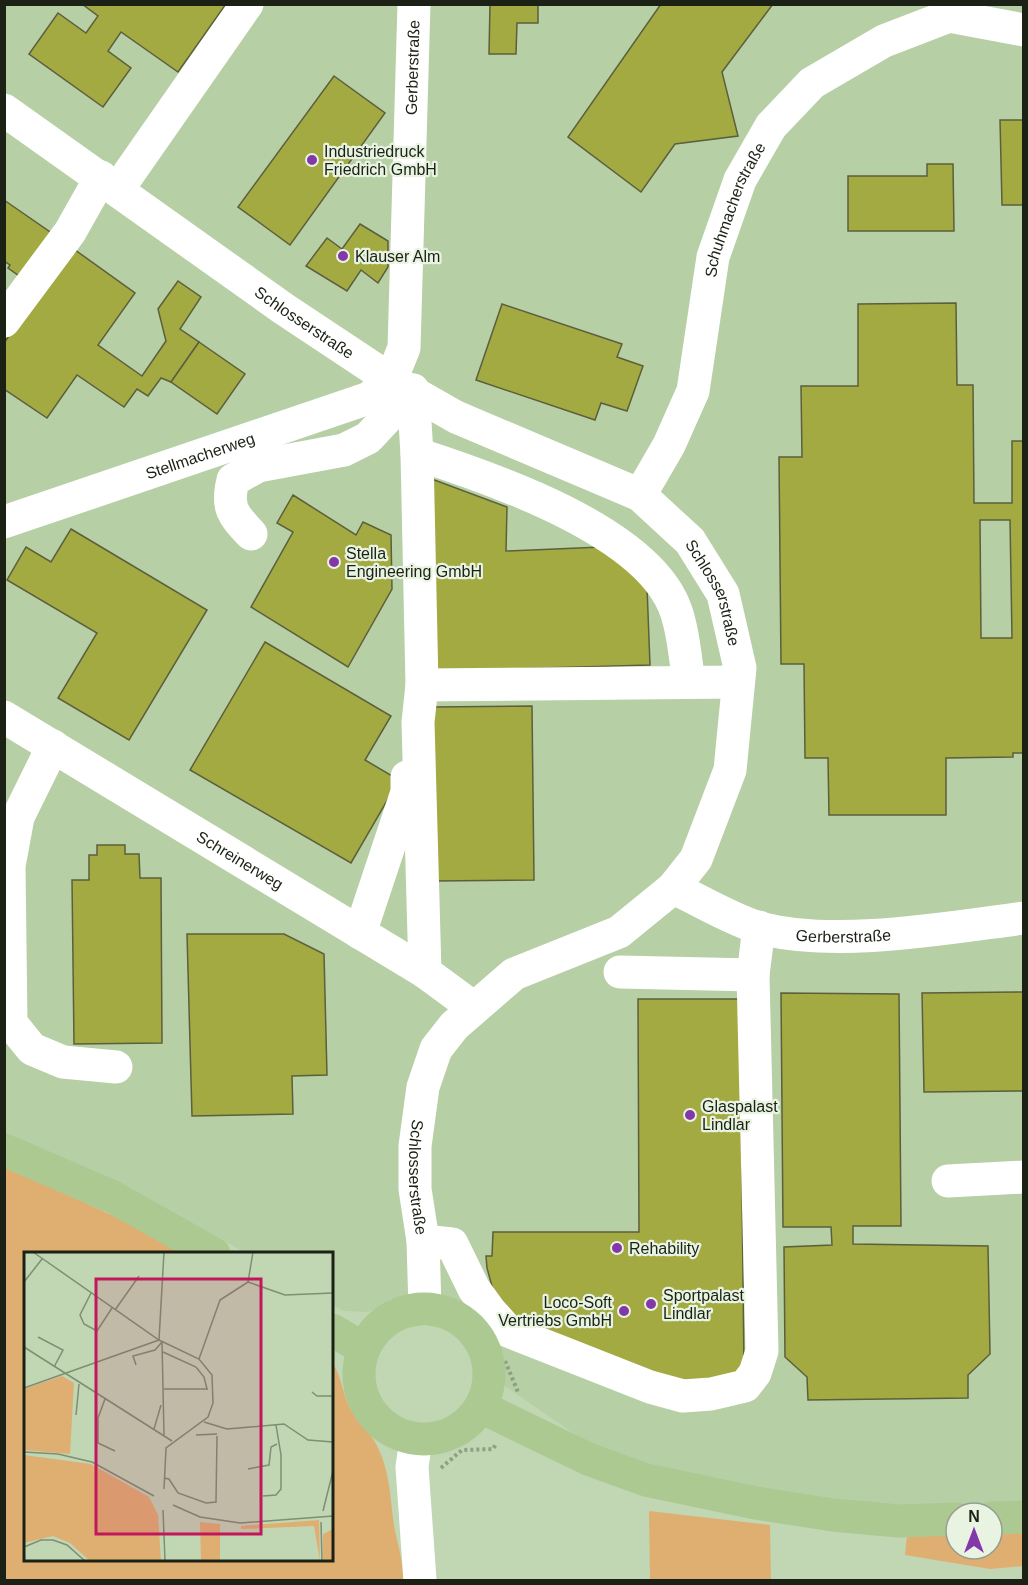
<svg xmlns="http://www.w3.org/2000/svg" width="1028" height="1585" font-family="Arial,sans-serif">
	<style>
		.built { fill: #b6cfa5 }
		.green { fill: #dfaf72 }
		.building { fill: #a3aa42; stroke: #5c5f3c; stroke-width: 1.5; fill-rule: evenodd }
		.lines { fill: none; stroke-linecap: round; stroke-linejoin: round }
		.path { stroke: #8e9f83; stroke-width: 4; stroke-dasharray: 3 3; stroke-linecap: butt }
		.minor { stroke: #fff; stroke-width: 33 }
		.major { stroke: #acc992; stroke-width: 33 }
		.poi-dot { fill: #8337a8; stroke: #e8f3e1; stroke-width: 2 }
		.labels { text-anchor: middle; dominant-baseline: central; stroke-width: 4.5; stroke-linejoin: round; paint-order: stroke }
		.street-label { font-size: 16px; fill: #1b2215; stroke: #e8f3e1 }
		.poi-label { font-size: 16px; fill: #1b2215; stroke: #e8f3e1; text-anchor: start }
		.inset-road { fill: none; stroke: #7f8e74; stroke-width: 1.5 }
		.view { fill: #c2185b; fill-opacity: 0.15; stroke: #c2185b; stroke-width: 3 }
		.inset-edge { fill: none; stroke: #1b2215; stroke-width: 3 }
	</style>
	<rect width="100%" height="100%" fill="#c1d6b3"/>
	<path class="built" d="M4,5H1023V1503L956,1510L900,1512L670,1473L583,1440L505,1386L494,1350L484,1331L459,1304L390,1299L381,1307L368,1312L344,1311L332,1305V1254L246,1253L120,1184L5,1133Z"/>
	<g class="green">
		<path d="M4,1165L163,1239L186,1253L26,1254V1560H332V1362C341,1376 342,1389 348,1404C355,1420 370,1431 377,1446C391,1473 390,1502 395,1531C399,1548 403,1563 403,1580H5Z"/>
		<path d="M649,1511L770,1525L771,1580H650Z"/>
		<path d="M1023,1531V1566L990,1569L905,1555L907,1536L956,1535V1549H992V1533Z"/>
	</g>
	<g class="building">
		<path d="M82,4H226L178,72L121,32L108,51L131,68L103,107L29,54L58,13L86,33L98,16Z"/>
		<path d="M490,4H538V23H517L516,54H489Z"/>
		<path d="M661,4H773L722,72L738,136L675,144L641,192L568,137Z"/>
		<path d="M334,76L385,113L290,245L238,207Z"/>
		<path d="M1000,120H1024V205H1002Z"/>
		<path d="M927,164H953L954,231H848V176H927Z"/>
		<path d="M4,200L53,234L22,278L8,268L10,265L4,261Z"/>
		<path d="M360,224L388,241V267L378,283L361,270L347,291L306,266L327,238L342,249Z"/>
		<path d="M71,247L135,293L98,345L142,376L166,341L158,309L178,281L201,297L180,329L199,342L171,382L161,378L148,396L137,389L124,407L77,375L47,418L4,389V343Z"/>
		<path d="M956,303L957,385H973L974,503H1012V441H1024V753H1013V757L946,758V815H829L828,758H805L804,664H781L779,457H802L801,386H858V304ZM980,520H1010L1012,638H981Z"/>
		<path d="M502,304L622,344L617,357L643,366L627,411L601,403L595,420L476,380Z"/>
		<path d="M199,342L245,374L217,414L171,382Z"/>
		<path d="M429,478L507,507L506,551L602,547L647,587L650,665L432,671Z"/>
		<path d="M293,495L356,535L363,522L391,535L392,589L348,667L251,607L293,532L277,523Z"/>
		<path d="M71,529L207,610L129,740L58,698L97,633L7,580L26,547L51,562Z"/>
		<path d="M265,642L391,716L365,760L399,780L351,863L190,770Z"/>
		<path d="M532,706L534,880L434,881L432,707Z"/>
		<path d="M97,845H125V854H139L140,878H161L162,1043L74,1044L72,880H89V855H97Z"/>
		<path d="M187,934H284L324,954L327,1075L292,1076L293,1114L192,1116Z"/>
		<path d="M1024,992V1091L924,1092L922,993Z"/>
		<path d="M781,993L899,994L901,1226H853V1244L988,1246L990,1354L968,1375V1398L808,1400L807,1377L785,1357L784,1247L832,1245L831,1227H783Z"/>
		<path d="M638,999H740L744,1371L697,1384L664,1380L511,1314L493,1290L487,1268L486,1256H492L493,1232H639Z"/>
	</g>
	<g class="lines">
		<g class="path">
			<path d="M505,1361L518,1392"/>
			<path d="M441,1468L462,1450L493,1449L496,1444"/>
		</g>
		<g class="minor">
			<path d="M949,16L1024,30"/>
			<path id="s1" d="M4,110L284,309L391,380L456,417L640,495L690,541L723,594L740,668L730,770L696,859L673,888L619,932L514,974L454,1026L436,1049L423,1087L415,1146V1189L423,1241L425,1309"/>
			<path d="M118,189L247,4"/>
			<path d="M4,321L70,232L101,177"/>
			<path d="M413,390L417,454L422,685L418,722L425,972"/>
			<path d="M417,454C491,478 649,531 676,611C684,633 685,659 689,682"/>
			<path id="s2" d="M640,495L669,445L693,391L713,257L740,180L771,126L812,83L884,41L949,16"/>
			<path id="s3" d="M4,522L369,398L391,380L404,348L414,4"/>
			<path d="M251,534C233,515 226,508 233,480L258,466L344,450L368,438L413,390"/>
			<path d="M422,685L738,682"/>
			<path id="s4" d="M4,717L425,972L474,1008"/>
			<path d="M53,746L18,817L9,866L11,1023L32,1049L63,1062L116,1067"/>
			<path id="s5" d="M673,888C700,900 732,920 760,928C836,948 946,928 1024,918"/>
			<path d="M360,933L407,792V777"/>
			<path d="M620,972L753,975L759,927"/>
			<path d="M948,1181L1024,1177"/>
			<path d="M423,1241L452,1244L474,1289L490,1311L508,1331L650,1387L683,1396L711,1394L745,1386L755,1373L762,1351L753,975"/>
			<path d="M416,1439L412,1467L420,1580"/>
		</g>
		<g class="major">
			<path d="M4,1150L113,1197L214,1254"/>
			<circle cx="424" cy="1374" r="65"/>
			<path d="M332,1330L364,1349"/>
			<path d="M481,1407L588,1459L646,1480L756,1503L833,1515L898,1521L956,1519"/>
			<path d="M992,1518L1024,1517"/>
		</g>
	</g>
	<g class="poi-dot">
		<circle cx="312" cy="160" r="6"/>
		<circle cx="343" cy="256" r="6"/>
		<circle cx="334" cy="562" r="6"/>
		<circle cx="690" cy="1115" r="6"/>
		<circle cx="617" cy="1248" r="6"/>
		<circle cx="651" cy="1304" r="6"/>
		<circle cx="624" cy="1311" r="6"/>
	</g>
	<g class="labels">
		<g class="street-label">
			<text stroke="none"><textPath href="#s3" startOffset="729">Gerberstraße</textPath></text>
			<text stroke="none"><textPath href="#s2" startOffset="304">Schuhmacherstraße</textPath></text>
			<text stroke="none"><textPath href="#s1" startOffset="368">Schlosserstraße</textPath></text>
			<text stroke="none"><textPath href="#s3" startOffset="207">Stellmacherweg</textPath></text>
			<text stroke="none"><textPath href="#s1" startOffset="872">Schlosserstraße</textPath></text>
			<text stroke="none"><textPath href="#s4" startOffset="276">Schreinerweg</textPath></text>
			<text stroke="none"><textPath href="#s5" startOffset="180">Gerberstraße</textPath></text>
			<text stroke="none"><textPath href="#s1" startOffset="1610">Schlosserstraße</textPath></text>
		</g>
		<g class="poi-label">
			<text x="324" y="151">Industriedruck<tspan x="324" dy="18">Friedrich GmbH</tspan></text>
			<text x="355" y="256">Klauser Alm</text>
			<text x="346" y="553">Stella<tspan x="346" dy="18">Engineering GmbH</tspan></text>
			<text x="702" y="1106">Glaspalast<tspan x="702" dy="18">Lindlar</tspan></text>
			<text x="629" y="1248">Rehability</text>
			<text x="663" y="1295">Sportpalast<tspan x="663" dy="18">Lindlar</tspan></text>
			<text x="612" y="1302" text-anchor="end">Loco-Soft<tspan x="612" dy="18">Vertriebs GmbH</tspan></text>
		</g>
	</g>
	<g transform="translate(24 1252)">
		<rect width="309" height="309" fill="#c1d6b3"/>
		<path d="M38,124L50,131L46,202L0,198V137ZM0,203L67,212L125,245L134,263L137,309H66L46,291L29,284L0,291ZM295,268L296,309L290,274L217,277V274ZM176,270L196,272V309H177ZM309,277V309H299V282Z" fill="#dfaf72"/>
		<path class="inset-road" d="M9,0L135,88L175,107L188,123L189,151L184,165L142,196L140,237M0,30L18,7M224,30L261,43L309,41M224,30L229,0M67,41L56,63L60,72L73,79L88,56M91,58L115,24M14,85L39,98L30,115M135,88L140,0M138,90L140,183M0,95L148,189M139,100L172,115L180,125L183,137M175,107L196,48L224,30M112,113L109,104L131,98L138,90M0,136L135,88M140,137H184M288,140L293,144H309M81,147L74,166V191L91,199M52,163L55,132M180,170L203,177L260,172L284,188L309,190M130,177L137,153M172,183L193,182M0,200L34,202L68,210L130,244M224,217L245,213L247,195L253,192M140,226L145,227L154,241L182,251L192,250L193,184M239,244L252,243L257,237V203L252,173M149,253L176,265L216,271L309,264M139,258L141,309M299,259L309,219M297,270L298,309M0,295L17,288H29L43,293L61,309"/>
		<path class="view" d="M72,27H237V282H72Z"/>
		<rect width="309" height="309" class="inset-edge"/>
	</g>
	<rect width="1028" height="1585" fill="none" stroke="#1b2215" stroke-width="12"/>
	<g transform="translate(974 1531)"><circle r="28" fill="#e8f3e1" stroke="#969f8f" stroke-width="1.5"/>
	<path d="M0-4.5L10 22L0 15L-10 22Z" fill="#8337a8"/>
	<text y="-9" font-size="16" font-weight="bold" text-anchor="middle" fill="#1b2215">N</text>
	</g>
</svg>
